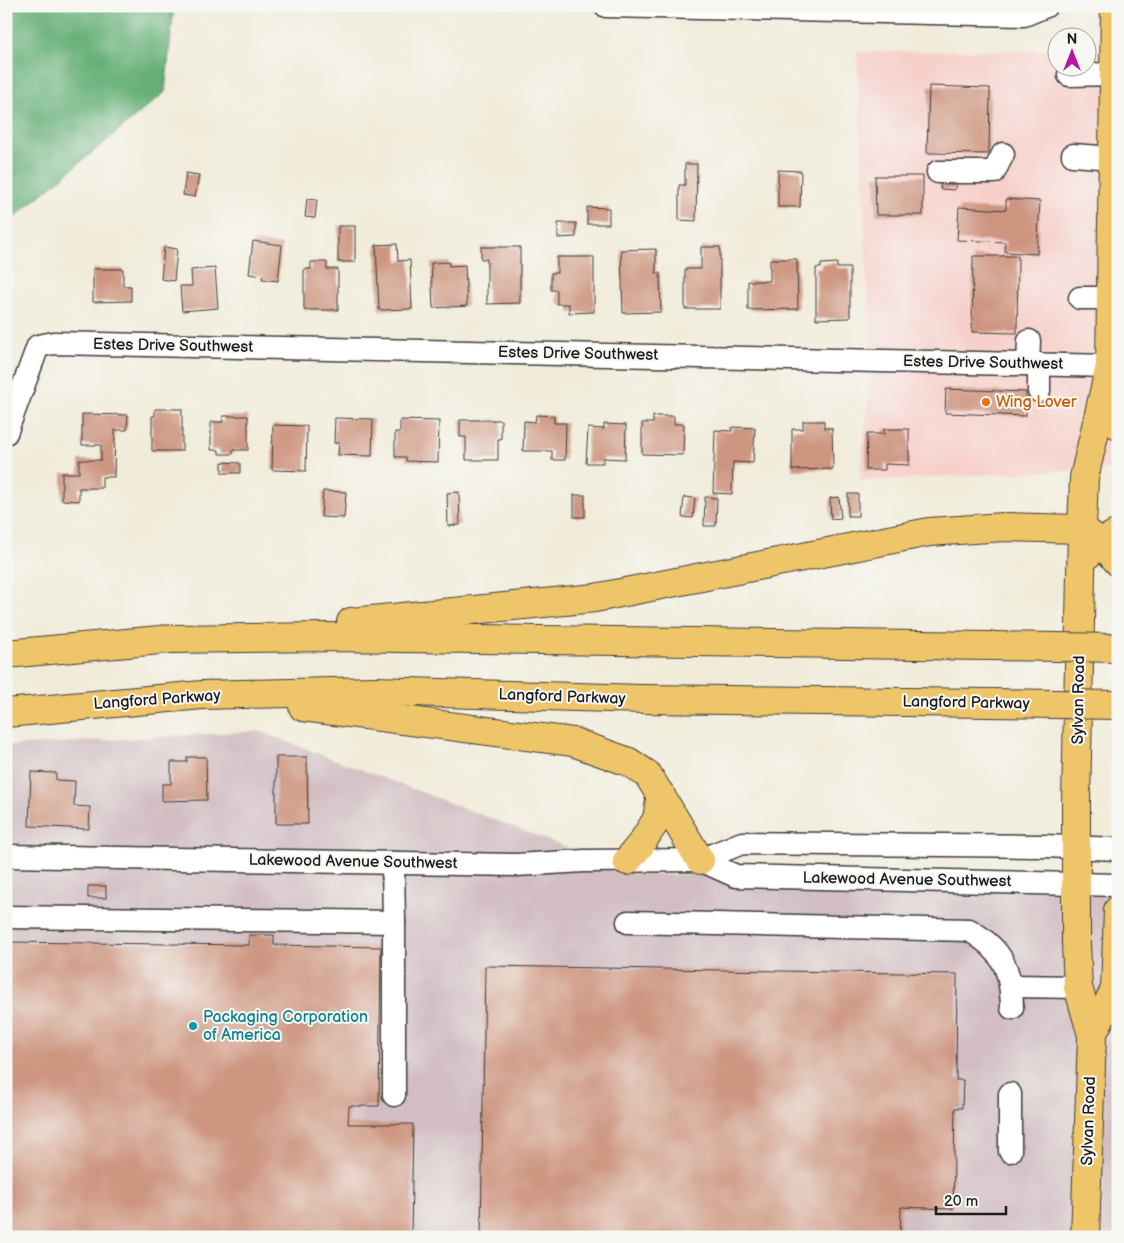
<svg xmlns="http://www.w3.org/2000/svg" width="1124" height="1243" font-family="'Balsamiq Sans',sans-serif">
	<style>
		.built { fill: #f7d0ca }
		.industrial { fill: #d2bec2 }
		.forest { fill: #66b078; stroke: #41664a }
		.building { fill: #ce9681 }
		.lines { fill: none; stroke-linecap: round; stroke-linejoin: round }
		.minor-casing { stroke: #3c3b38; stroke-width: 25 }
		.major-casing { stroke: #3c3b38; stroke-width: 30 }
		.highway-casing { stroke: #3c3b38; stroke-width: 30 }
		.minor { stroke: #fff; stroke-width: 22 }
		.major { stroke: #eec569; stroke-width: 28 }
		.highway { stroke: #eec569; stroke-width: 28 }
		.highway-bridge-casing { stroke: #3c3b38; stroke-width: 30; stroke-linecap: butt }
		.highway-bridge { stroke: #eec569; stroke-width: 28 }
		.food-dot { fill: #e8710a; stroke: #f6f6f2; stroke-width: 2 }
		.culture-dot { fill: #0f9aa8; stroke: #f6f6f2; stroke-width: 2 }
		.labels { text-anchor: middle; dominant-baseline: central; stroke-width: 4; stroke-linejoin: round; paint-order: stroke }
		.street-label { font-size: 16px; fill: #1c1c1c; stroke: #f6f6f2 }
		.food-label { font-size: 16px; fill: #c56008; stroke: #f6f6f2; text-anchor: start }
		.culture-label { font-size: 16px; fill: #0d838f; stroke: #f6f6f2; text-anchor: start }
	</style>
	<rect width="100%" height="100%" fill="#f6f6f2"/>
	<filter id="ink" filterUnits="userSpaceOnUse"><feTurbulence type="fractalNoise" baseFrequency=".02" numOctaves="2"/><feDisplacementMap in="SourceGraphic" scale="10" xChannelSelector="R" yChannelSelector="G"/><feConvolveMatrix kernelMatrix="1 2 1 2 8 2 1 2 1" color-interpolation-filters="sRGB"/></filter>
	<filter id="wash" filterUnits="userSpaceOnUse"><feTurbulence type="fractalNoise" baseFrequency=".0096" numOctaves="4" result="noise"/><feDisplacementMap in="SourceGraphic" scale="20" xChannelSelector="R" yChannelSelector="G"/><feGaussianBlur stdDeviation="1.12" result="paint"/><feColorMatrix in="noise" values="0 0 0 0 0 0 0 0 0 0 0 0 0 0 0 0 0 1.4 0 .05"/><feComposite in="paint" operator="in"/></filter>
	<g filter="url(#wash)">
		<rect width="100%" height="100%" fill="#f1ecda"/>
		<path class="built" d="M1118,6V468L859,481L871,377L857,52L1056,50V68H1086L1087,50H1117Z"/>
		<path class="industrial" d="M259,731L638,874L1118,881V1237H6V746Z"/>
		<path class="forest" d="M6,6H174L165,92L6,224Z"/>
		<g id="blocks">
			<g class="building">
				<path d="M929,86L990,88L989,154L927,153Z"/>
				<path d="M685,164H697L696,221L679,220V185H685Z"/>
				<path d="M778,170L801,171L800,207H778Z"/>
				<path d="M186,173L199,175L195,197L183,195Z"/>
				<path d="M875,176H923V215H876Z"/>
				<path d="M941,181L956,182L955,190L940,189Z"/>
				<path d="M307,199L317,200L315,218L305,217Z"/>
				<path d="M1006,199L1040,201L1037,254L1005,252V242L957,240L959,207L1006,210Z"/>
				<path d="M587,207L609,208V224H587Z"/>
				<path d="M558,223H576V237L558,238Z"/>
				<rect x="338" y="226" width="17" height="36"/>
				<path d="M253,241L282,245L278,281L262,279L263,276L249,274Z"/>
				<path d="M397,244L398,261L410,260L412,309L379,310L376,245Z"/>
				<path d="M164,247L177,249L174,281L161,279Z"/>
				<path d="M481,247H520V303L487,304V259H481Z"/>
				<path d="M701,247H720V309H685V269H701Z"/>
				<path d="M656,249V273H660L661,312L623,313L621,250Z"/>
				<path d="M973,256H1018L1017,333L972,332Z"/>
				<path d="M557,257H594V312L569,313V304H557V290H551V273H557Z"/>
				<path d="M770,259H797L798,309L748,310V281H770Z"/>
				<path d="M311,262H327V269H338V310H304V269H311Z"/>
				<path d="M449,262V266L465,265L467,306L433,308L431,263Z"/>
				<path d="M837,263V268H850V318L816,319V268H821V264Z"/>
				<path d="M215,268L218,308L182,311L180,286H192L191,270Z"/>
				<path d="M93,269H123V286H131V301L93,302Z"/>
				<path d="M946,389L1026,392V416L945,413Z"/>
				<path d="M155,409H182V451H152V416H155Z"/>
				<path d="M82,414L128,415L127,430H115L114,477H102V488H79V501L62,500V473H79V460H101V445H82Z"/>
				<path d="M536,415L554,416V423H566L565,460H552V451H523L524,421L535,422Z"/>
				<path d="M223,416H248V450H233V454H219V450H211V422H223Z"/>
				<path d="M653,416H674V424H684L683,455L642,454V423H653Z"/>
				<path d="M335,418L373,419L372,456L338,455L339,443H334Z"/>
				<path d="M400,420L439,421L438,462L406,461V457H395V432H400Z"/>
				<path d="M460,420H501V439H498V460H466V437H460Z"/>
				<path d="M803,421H824V428H832L833,469L792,470V429H803Z"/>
				<path d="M604,424L626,425L625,459L603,458V463H586L588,428L604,429Z"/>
				<path d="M273,425L307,426L306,471L272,470Z"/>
				<path d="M732,427L755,428L753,463L733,462L732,494L713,493L715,430L732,431Z"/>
				<path d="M884,429H909V465L885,464V470H866L867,434H884Z"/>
				<path d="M222,462L240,463V473H222Z"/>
				<path d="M323,491L346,492L344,518L321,517Z"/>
				<path d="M459,492L460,525L448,526L447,493Z"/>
				<rect x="848" y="494" width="10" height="22"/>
				<rect x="574" y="495" width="11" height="22"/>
				<path d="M684,497L695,498L693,518L682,517Z"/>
				<path d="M705,497L717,498L716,526H704Z"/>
				<path d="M839,497L841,518L831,519L830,498Z"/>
				<path d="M187,757H206L207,800L162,801V784H171V762H187Z"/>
				<path d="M276,757H307L308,824H276Z"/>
				<path d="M31,772L56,773V780L75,781L74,806L90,807L89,829L29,826Z"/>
				<rect x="88" y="886" width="18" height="12"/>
				<path d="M249,935H274V945L381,947L379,1106H349L348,1124H413L411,1237H6V942L249,945Z"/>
				<path d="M485,966L957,974L956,1080H963L962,1108H955L953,1209L901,1207L900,1237H481Z"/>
			</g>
		</g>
	</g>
	<g filter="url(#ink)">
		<use href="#blocks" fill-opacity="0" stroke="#3c3b38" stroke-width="1"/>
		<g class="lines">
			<defs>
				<g id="minor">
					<path d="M606,6L1024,15L1046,6"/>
					<path d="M1069,75L1114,74"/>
					<path d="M1073,155L1113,158"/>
					<path d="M938,172H994L1003,154"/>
					<path d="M1080,298H1111L1118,296"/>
					<path d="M1028,364L1029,341"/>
					<path d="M1039,364V391"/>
					<path d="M6,433L38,346L54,343L1110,366"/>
					<path d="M6,856L516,865L584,861L700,860L742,843L1044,846L1118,849"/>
					<path d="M700,860L736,876L1118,885"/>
					<path d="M6,917L394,922L393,863"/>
					<path d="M394,922V1095"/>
					<path d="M628,922L969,930C1003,950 1011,969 1012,1008"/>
					<path d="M1012,986L1078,987"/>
					<path d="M1010,1094V1151"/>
				</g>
				<g id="major">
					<path d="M1115,6L1110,366L1118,425"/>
					<path d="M1092,1035L1115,989L1118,910"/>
					<path d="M1085,1237L1092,1035L1078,987L1076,943V801L1082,529L1084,478L1110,366"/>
				</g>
				<g id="highway">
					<path d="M1082,560L1101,542L1116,534"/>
					<path d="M351,622L595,598L929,532L1004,527L1082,529L1101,542L1118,562"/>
					<path d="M6,654L171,639L326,637L989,646"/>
					<path d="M303,707L573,742L629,762L648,775L700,860"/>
					<path d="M6,713L202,695L375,691L642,699L991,703"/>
					<path d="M627,861L641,844L657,819L661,795"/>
				</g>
			</defs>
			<use href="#minor" class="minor-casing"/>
			<use href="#major" class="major-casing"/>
			<use href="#highway" class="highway-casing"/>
			<use href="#minor" class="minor"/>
			<use href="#major" class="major"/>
			<use href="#highway" class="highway"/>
			<defs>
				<g id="highway-bridge">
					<path d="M989,646L1118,648"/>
					<path d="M991,703L1118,705"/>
				</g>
			</defs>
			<use href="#highway-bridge" class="highway-bridge-casing"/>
			<use href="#highway-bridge" class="highway-bridge"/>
		</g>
	</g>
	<circle class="food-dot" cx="986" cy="402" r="5"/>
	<circle class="culture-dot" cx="193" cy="1026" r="5"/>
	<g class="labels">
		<g class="street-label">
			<text transform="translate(173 346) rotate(1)">Estes Drive Southwest</text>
			<text transform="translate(578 354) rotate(1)">Estes Drive Southwest</text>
			<text transform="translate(983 363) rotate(1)">Estes Drive Southwest</text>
			<text transform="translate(562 697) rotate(2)">Langford Parkway</text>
			<text transform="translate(157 700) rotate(-4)">Langford Parkway</text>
			<text transform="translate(1079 700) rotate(-89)">Sylvan Road</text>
			<text transform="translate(966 703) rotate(1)">Langford Parkway</text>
			<text transform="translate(353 862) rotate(1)">Lakewood Avenue Southwest</text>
			<text transform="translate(907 880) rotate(1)">Lakewood Avenue Southwest</text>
			<text transform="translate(1089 1121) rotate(-88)">Sylvan Road</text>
		</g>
		<g class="food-label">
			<text x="996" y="402">Wing Lover</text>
		</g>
		<g class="culture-label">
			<text x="203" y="1017">Packaging Corporation<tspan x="203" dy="18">of America</tspan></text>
		</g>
	</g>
	<rect width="1124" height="1243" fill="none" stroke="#f6f6f2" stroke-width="25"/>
	<g transform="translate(1072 52)"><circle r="24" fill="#f6f6f2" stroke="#9f9f9c"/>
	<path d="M0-4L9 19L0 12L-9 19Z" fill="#b5179e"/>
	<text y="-8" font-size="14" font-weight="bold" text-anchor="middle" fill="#1c1c1c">N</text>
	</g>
	<path d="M936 1206v8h70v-8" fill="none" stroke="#1c1c1c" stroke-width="2.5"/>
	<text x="944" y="1206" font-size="15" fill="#1c1c1c" stroke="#f6f6f2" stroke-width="4" paint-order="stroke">20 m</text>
</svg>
